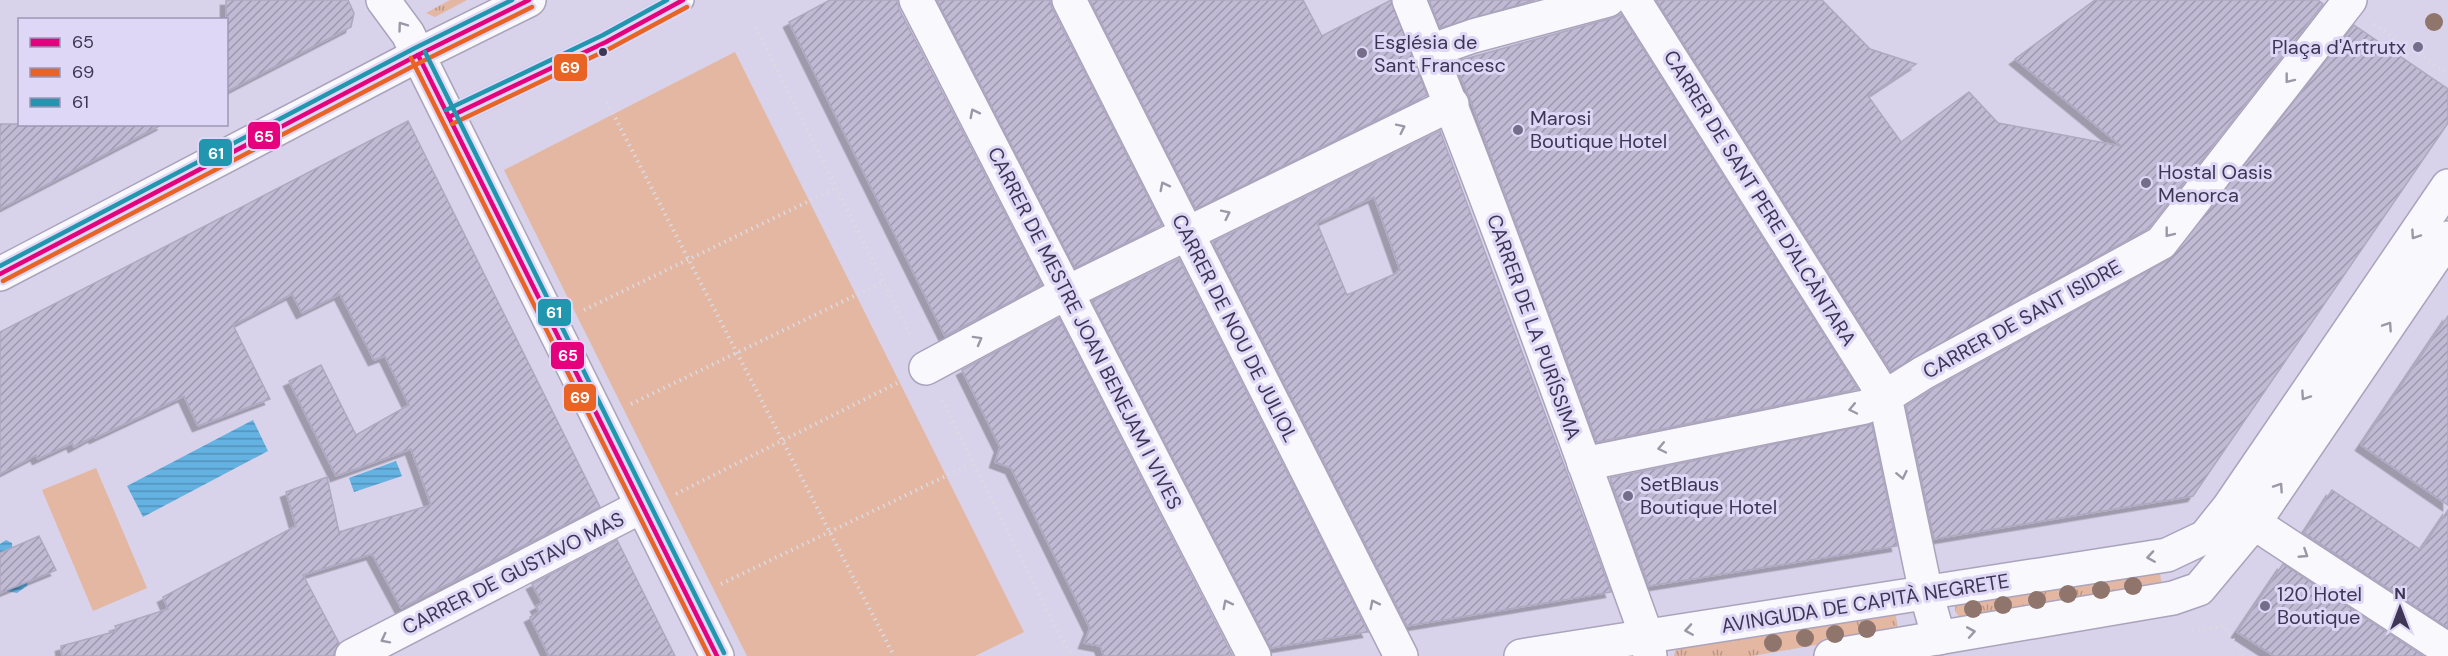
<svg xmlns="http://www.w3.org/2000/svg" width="2448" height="656" font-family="'DM Sans',sans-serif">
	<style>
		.grass { fill: url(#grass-tufts) }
		.green { fill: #e4b7a2 }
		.water { fill: url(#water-rules) }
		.building { fill: url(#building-hatch); stroke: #aea8c0; stroke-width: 1.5; fill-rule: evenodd; filter: url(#shadow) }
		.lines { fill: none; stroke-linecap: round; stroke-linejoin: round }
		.service-casing { stroke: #aaa3bc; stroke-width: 24 }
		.minor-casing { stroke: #aaa3bc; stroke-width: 36 }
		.tertiary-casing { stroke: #aaa3bc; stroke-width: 36 }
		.path { stroke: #dcdae2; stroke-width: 4; stroke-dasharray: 1.5 4.5; stroke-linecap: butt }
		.service { stroke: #f9f8fc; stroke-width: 21 }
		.minor { stroke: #f9f8fc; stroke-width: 33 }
		.tertiary { stroke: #f9f8fc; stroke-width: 33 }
		.bus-1-casing { stroke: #ded7f6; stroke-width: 9 }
		.bus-2-casing { stroke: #ded7f6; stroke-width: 9 }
		.bus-3-casing { stroke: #ded7f6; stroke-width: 9 }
		.bus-1 { stroke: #e5007d; stroke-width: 4.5 }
		.bus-2 { stroke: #e96325; stroke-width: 4.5 }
		.bus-3 { stroke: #2097ae; stroke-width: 4.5 }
		.tree { fill: #8f756b }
		.oneway { stroke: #9c97a8 }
		.poi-dot { fill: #756d89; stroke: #ded7f6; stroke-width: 2 }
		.bus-dot { fill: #3f3655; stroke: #ded7f6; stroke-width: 2 }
		.labels { text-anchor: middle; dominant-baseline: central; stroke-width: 6; stroke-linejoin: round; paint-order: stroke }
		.poi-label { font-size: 20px; fill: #3f3655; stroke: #ded7f6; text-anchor: start }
		.street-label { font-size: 20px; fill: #3f3655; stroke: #ded7f6 }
		.line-badge { stroke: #ded7f6; stroke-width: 2 }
		.badge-label { font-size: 16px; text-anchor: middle; font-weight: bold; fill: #fff }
	</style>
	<defs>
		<pattern id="grass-tufts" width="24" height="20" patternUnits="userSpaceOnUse" patternTransform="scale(1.5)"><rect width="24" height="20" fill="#e4b7a2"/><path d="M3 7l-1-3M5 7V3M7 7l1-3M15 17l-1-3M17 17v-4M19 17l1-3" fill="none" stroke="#ba9687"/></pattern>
		<pattern id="water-rules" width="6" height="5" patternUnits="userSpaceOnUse" patternTransform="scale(1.5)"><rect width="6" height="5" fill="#64b2e2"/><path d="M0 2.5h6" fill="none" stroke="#5492ba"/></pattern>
		<pattern id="building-hatch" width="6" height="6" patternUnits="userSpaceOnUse" patternTransform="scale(1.5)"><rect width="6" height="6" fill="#c1bad4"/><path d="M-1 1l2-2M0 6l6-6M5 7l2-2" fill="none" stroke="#9e98af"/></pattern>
		<filter id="shadow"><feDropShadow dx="-5.5" dy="5.5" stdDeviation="0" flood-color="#0004"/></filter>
	</defs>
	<rect width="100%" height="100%" fill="#d8d2ea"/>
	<g class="grass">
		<path d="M450,0H467L435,17L426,13Z"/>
		<path d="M2159,566L2162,587L1960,618L1955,611L1956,602Z"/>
		<path d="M1895,609L1898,631L1752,656H1674L1676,648Z"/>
	</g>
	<g class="green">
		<path d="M735,52L1024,632L975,656H747L504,170Z"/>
		<path d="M96,468L147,588L93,611L42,490Z"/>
	</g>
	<g class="water">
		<path d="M253,420L268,451L143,517L127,486Z"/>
		<path d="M396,461L402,476L354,492L349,478Z"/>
		<path d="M6,540L12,543L13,555L29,575L27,586L17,593L6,591L0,586V544Z"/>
	</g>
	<g class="building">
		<path d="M226,0H348L354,13L351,27L226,92Z"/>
		<path d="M830,0H897L899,9L1042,285L945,336L789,22Z"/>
		<path d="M937,0H1050L1052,8L1162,225L1075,268Z"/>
		<path d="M1090,0H1303L1322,36L1391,0L1427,95L1196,209Z"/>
		<path d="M1429,0H1535L1440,28Z"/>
		<path d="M1656,0H1822L1870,49L1916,64L1868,96L1901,142L1969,92L1998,123L2121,146L2015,59L2095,0H2318L2323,4L2149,228L1891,371Z"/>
		<path d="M1621,14L1858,389L1597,442L1469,96L1454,62L1613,18Z"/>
		<path d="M2354,25L2448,89V123L2193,496L1934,539L1906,406L1933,389L2170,259Z"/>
		<path d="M408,121L600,507L401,608L372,554L303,575L339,643L333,656H62L61,646L117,631L115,626L168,609L163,597L296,526L286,492L327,477L339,532L431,505L411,449L336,476L289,381L321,365L356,435L409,405L385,356L374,360L340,294L302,313L292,294L233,325L270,399L198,426L184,396L95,438L94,436L74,447L72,443L38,459L36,455L0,474V332Z"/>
		<path d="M0,124H163L0,209Z"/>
		<path d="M1440,131L1611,592L1407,626L1213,242ZM1374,197L1400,270L1397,271V273L1347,295L1317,223Z"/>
		<path d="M1179,259L1368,632H1367L1271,648L1092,301Z"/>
		<path d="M2448,316V505L2361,445Z"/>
		<path d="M1059,318L1232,655L1104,656L1100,646L1084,643L1090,628L1011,468L995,462L1000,447L962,370Z"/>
		<path d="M1872,424L1897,546L1649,586L1610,478Z"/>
		<path d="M2332,490L2421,550L2448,510V628L2304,533Z"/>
		<path d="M39,536L56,570L0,593V553Z"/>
		<path d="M617,540L675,656H549L530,617L539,612L536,606L542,603L532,584Z"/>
		<path d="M2283,564L2423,656H2274L2237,632Z"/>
	</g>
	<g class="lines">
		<defs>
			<path id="service" d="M449,117L606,42L683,0"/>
			<g id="minor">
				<path d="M383,0L408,34L418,55L717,656"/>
				<path d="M916,0L1254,656"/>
				<path d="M1069,0L1401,656"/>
				<path d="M1409,0C1494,210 1570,424 1647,637L1650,656"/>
				<path d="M1634,0L1885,397L1926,593L1939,638"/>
				<path d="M1430,51L1473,36L1608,0"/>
				<path d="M0,274L418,55L529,0"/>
				<path d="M926,368L1066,293L1452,104"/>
				<path d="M1584,464L1865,407L1885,397L1923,373L2161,243L2350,0"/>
				<path d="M2254,523L2448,650"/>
				<path d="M352,656L642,506"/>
			</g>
			<g id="tertiary">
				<path d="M1521,656L2167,555L2205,537L2229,507L2448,186"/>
				<path d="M1831,656L2173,598L2199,589L2254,523L2448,238"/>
			</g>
		</defs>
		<use href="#service" class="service-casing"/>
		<use href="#minor" class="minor-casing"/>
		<use href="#tertiary" class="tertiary-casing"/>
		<g class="path">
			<path d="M2374,24L2448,74"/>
			<path d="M756,27L911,337"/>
			<path d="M607,102L894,656"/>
			<path d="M584,310L836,188"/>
			<path d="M942,400L1056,628L1072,656"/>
			<path d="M631,404L883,282"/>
			<path d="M676,494L897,383"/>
			<path d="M721,584L973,463"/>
			<path d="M2192,631L2224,626L2244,656"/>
		</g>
		<use href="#service" class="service"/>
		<use href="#minor" class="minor"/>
		<use href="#tertiary" class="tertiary"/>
		<defs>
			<g id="bus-1">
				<path d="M418,55L717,656"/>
				<path d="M449,117L606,42L683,0"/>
				<path d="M0,274L418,55L529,0"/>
			</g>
			<g id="bus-2">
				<path d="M411,58L709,656"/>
				<path d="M452,124L609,49L687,7"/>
				<path d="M3,281L421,62L532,7"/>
			</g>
			<g id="bus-3">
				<path d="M425,52L724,653"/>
				<path d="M446,110L603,35L667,0"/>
				<path d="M0,266L415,48L512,0"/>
			</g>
		</defs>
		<use href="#bus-1" class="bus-1-casing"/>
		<use href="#bus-2" class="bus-2-casing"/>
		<use href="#bus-3" class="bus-3-casing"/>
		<use href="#bus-1" class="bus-1"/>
		<use href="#bus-2" class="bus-2"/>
		<use href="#bus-3" class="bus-3"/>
	</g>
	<g class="tree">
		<circle cx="2434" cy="22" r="9"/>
		<circle cx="2133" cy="586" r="9"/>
		<circle cx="2101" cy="590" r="9"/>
		<circle cx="2068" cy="594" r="9"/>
		<circle cx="2037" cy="600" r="9"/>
		<circle cx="2003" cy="605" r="9"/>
		<circle cx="1973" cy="609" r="9"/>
		<circle cx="1867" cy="629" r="9"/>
		<circle cx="1835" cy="634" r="9"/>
		<circle cx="1805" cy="638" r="9"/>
		<circle cx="1773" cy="643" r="9"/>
	</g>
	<defs><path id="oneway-chevron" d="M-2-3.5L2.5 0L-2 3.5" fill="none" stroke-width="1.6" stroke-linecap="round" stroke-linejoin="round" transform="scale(1.5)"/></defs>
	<g class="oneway">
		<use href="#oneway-chevron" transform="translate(402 26) rotate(-126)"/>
		<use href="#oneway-chevron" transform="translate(2289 79) rotate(128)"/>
		<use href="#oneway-chevron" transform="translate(974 113) rotate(-117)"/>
		<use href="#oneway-chevron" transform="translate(1401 128) rotate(-26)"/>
		<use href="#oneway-chevron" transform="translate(1164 186) rotate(-117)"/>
		<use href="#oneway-chevron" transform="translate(1226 214) rotate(-26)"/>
		<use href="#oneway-chevron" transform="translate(2169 233) rotate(128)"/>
		<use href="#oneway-chevron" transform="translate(2415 235) rotate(124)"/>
		<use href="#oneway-chevron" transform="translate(2388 326) rotate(-56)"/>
		<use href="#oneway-chevron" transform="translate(978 340) rotate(-29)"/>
		<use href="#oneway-chevron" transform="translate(2305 396) rotate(124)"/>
		<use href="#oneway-chevron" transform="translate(1853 409) rotate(168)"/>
		<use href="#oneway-chevron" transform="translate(1662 448) rotate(168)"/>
		<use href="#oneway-chevron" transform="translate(1902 475) rotate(78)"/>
		<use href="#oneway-chevron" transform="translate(2279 487) rotate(-56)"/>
		<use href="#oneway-chevron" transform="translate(2304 554) rotate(33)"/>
		<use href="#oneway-chevron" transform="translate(2151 557) rotate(171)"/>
		<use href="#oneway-chevron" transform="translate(1227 604) rotate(-117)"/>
		<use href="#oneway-chevron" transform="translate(1374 604) rotate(-117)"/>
		<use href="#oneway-chevron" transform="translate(1689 630) rotate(171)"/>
		<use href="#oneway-chevron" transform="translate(1971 632) rotate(-10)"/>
		<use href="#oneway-chevron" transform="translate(385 639) rotate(153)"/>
	</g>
	<g class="poi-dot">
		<circle cx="2418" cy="47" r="6"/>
		<circle cx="1362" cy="53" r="6"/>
		<circle cx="1518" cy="130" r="6"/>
		<circle cx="2146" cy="183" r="6"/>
		<circle cx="1628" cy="496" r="6"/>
		<circle cx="2265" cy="606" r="6"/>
	</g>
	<circle class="bus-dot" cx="603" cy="52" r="5"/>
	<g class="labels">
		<g class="poi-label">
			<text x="1374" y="42">Església de<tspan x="1374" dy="23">Sant Francesc</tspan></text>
			<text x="2406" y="47" text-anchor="end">Plaça d'Artrutx</text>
			<text x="1530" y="118">Marosi<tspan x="1530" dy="23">Boutique Hotel</tspan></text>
			<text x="2158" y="172">Hostal Oasis<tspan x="2158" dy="23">Menorca</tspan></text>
			<text x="1640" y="484">SetBlaus<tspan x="1640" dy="23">Boutique Hotel</tspan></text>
			<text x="2277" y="594">120 Hotel<tspan x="2277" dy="23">Boutique</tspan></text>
		</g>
		<g class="street-label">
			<text transform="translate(1760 198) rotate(58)">CARRER DE SANT PERE D'ALCÀNTARA</text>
			<text transform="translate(2022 319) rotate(-29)">CARRER DE SANT ISIDRE</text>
			<text transform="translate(1534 327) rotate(70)">CARRER DE LA PURÍSSIMA</text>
			<text transform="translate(1085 328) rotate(63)">CARRER DE MESTRE JOAN BENEJAM I VIVES</text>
			<text transform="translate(1235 328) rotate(63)">CARRER DE NOU DE JULIOL</text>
			<text transform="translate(513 573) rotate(-27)">CARRER DE GUSTAVO MAS</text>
			<text transform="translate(1865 603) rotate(-9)">AVINGUDA DE CAPITÀ NEGRETE</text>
		</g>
	</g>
	<g class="line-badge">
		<rect x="553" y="53" width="35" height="29" rx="6" fill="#e96325"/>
		<rect x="247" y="121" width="34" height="29" rx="6" fill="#e5007d"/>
		<rect x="198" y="138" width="35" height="29" rx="6" fill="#2097ae"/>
		<rect x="537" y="298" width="35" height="29" rx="6" fill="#2097ae"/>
		<rect x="550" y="341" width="35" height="29" rx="6" fill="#e5007d"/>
		<rect x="563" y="383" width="34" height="29" rx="6" fill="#e96325"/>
	</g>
	<g class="badge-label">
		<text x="570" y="73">69</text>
		<text x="264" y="142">65</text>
		<text x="216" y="159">61</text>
		<text x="554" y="318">61</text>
		<text x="568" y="361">65</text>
		<text x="580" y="403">69</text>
	</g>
	<rect x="18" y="18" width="210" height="108" fill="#ded7f6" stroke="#9e97b6" stroke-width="1.5"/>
	<rect x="30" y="38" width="30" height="9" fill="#e5007d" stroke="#9e97b6" stroke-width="1.5"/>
	<text x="72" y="48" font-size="18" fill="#3f3655">65</text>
	<rect x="30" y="68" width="30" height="9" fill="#e96325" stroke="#9e97b6" stroke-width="1.5"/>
	<text x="72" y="78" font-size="18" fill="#3f3655">69</text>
	<rect x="30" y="98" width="30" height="9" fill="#2097ae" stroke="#9e97b6" stroke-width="1.5"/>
	<text x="72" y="108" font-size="18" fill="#3f3655">61</text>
	<g transform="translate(2400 608)" stroke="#ded7f6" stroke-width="4.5" paint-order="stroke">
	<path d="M0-4.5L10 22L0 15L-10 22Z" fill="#3f3655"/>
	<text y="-9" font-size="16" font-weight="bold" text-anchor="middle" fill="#3f3655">N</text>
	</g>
</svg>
